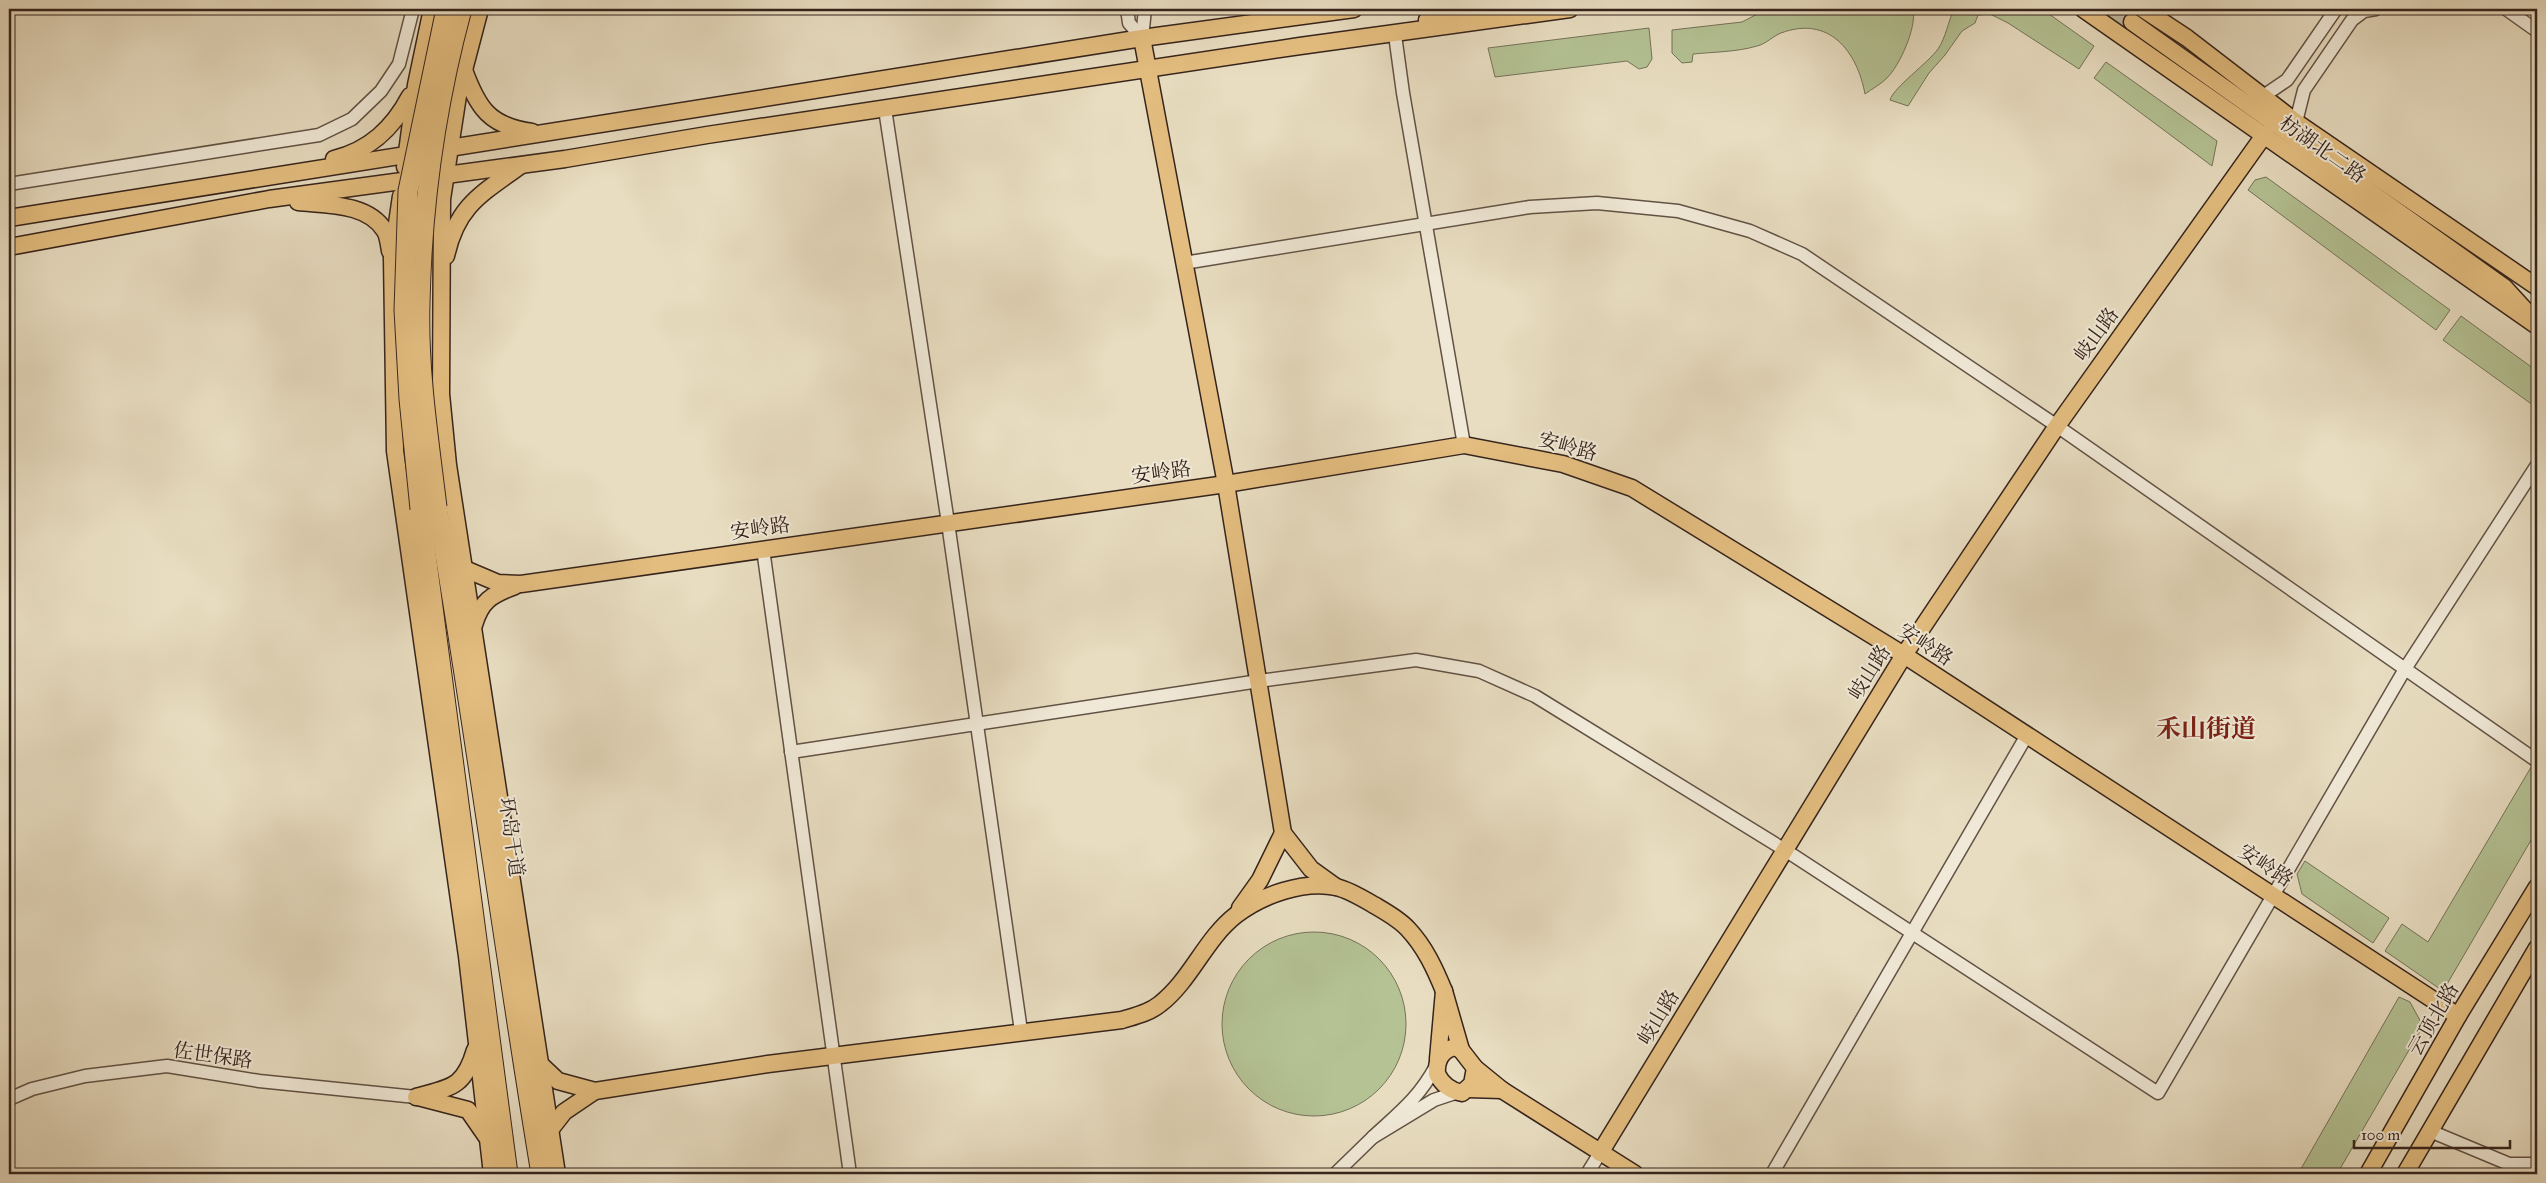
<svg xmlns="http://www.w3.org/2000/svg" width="2546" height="1183" font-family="'IM FELL Great Primer','Noto Serif SC',serif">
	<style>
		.green { fill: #b4c294; stroke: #757358 }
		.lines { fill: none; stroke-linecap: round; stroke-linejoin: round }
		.major-tunnel { stroke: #c4b8a0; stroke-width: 16; stroke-dasharray: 16 8; stroke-linecap: butt }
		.minor-casing { stroke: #625245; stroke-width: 15 }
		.major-casing { stroke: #36241c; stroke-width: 19 }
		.highway-casing { stroke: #36241c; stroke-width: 21 }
		.minor { stroke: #f0e9d7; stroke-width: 12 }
		.major { stroke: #e4be80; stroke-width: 16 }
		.highway { stroke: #e4be80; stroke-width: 19 }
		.highway-bridge-casing { stroke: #36241c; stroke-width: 21; stroke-linecap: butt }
		.highway-bridge { stroke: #e4be80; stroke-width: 19 }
		.labels { text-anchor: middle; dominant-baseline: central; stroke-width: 4; stroke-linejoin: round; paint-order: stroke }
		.street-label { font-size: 20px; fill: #36241c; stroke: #f0e9d7 }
		.district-label { font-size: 25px; font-weight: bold; fill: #7a1f14; stroke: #f0e9d7 }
	</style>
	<rect width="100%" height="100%" fill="#e8ddc1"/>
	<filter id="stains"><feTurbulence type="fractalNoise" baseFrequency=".004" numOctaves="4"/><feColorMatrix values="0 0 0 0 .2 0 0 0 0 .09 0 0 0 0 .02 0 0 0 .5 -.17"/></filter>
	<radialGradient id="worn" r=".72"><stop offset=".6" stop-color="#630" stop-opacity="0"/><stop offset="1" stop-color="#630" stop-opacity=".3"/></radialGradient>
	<g class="green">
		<path d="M1767,9H1913C1917,27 1900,65 1887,78C1881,84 1872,89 1865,94C1857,51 1829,15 1781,33C1773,36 1766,44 1757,46C1737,52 1713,52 1693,54L1692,62L1682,63L1672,53V30L1742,22Z"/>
		<path d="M1954,9H2042L2094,46L2079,69L2008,23L1990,14L1978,15L1975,23L1962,31L1945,55L1929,73L1908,106L1890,100C1893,88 1928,63 1938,49C1946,37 1948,22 1954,9Z"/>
		<path d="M2091,9H2117L2130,18L2121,30Z"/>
		<path d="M1649,28L1652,59L1647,67L1639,69L1627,61L1495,77L1488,48Z"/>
		<path d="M2106,62L2217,141L2212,166L2094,78Z"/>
		<path d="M2266,177L2450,310L2436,330L2248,190L2255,180Z"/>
		<path d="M2461,316L2537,371V408L2443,340Z"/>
		<path d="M2537,757V830L2443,991L2385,951L2402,924L2428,942Z"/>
		<path d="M2305,861L2389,918L2373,943L2302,894L2297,874Z"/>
		<circle cx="1314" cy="1024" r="92"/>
		<path d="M2399,997L2410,1002L2423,1026L2337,1174H2298Z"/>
	</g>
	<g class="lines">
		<path class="major-tunnel" d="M2115,9L2132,22"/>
		<defs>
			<g id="minor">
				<path d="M1127,9L1129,23L1142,38"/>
				<path d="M2506,9L2537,31"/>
				<path d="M1395,35L1403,93L1464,445"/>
				<path d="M1142,38L1145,9"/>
				<path d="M2262,97L2287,80L2336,9"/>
				<path d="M885,109L948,523L1021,1031"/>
				<path d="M2296,122L2304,90L2352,20L2364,11L2376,9"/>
				<path d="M9,184L319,135L352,119L381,91L399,64L413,9"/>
				<path d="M1184,263L1530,207L1597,203L1678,211L1750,231L1802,254L2057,426L2537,761"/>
				<path d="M763,549L850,1174"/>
				<path d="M791,752L1259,681L1416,660L1479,671L1535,696L1785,850L2158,1093L2405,669L2537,465"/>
				<path d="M1436,1066C1418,1099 1400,1112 1373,1137L1434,1100L1458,1092"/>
				<path d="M9,1099L32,1089L85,1076L167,1066L259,1081L416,1097"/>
				<path d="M2430,1131L2509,1164H2537"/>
				<path d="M1335,1174L1373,1137"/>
				<path d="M1587,1174L1600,1153"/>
				<path d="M1772,1174L2027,735"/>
			</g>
			<g id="major">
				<path d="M480,9L459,89L442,199L441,394L448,465L557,1174"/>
				<path d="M2083,9L2537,326"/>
				<path d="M2143,9L2187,38L2296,122L2537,287"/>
				<path d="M1427,20L1488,9"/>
				<path d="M2132,22L2504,287L2525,310"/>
				<path d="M1142,38L1226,484L1283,833"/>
				<path d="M464,70C478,108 489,126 532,132"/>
				<path d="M334,159C370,150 393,128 410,96"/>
				<path d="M405,167L416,85L432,9"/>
				<path d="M401,196L392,258L395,451L467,956L492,1174"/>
				<path d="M298,202C327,205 368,203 385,231C388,236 389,245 390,251"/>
				<path d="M9,218L1142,38L1354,9"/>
				<path d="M9,247L269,199L565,159L707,135L1300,46L1570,9"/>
				<path d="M446,256C457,206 481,194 520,166"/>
				<path d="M465,569L498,583L521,584L1226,484L1464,445L1563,464L1632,488L1904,655L2458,1016"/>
				<path d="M474,625C481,601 491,595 515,586"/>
				<path d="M1240,908L1260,880L1283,833L1311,869L1336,887"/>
				<path d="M1455,1047L1461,1050L1475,1068L1472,1084L1462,1093C1451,1091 1442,1084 1437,1074C1436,1061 1441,1050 1455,1047Z"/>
				<path d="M1438,1059L1444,991L1461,1050"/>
				<path d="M540,1064L558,1081L595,1091"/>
				<path d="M1468,1089L1502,1090L1475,1068"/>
				<path d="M1502,1090L1635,1174"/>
				<path d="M416,1097C451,1087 464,1088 475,1050"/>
				<path d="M418,1097L468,1110L486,1136"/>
				<path d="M550,1130L564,1112L595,1091L768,1064L1122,1020C1135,1016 1149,1013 1160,1004C1191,980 1205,939 1236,915C1262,895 1304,880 1336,887C1349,890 1362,898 1374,905C1386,912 1399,919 1408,929C1425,947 1435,969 1444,991"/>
				<path d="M1600,1153L1904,655L2057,426L2265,134"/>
				<path d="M2368,1174L2458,1016L2537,887"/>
				<path d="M2405,1174L2537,948"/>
			</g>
			<g id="highway">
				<path d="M437,507C475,729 504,952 541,1174"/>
				<path d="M420,509L508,1174"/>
			</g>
		</defs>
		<use href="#minor" class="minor-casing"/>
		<use href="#major" class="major-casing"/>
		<use href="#highway" class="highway-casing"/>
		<use href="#minor" class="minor"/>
		<use href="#major" class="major"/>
		<use href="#highway" class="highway"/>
		<defs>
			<g id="highway-bridge">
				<path d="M437,507C429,440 418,371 420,304C422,204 436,105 462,9"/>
				<path d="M420,509L409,399L404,310L408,191L446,9"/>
			</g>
		</defs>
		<use href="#highway-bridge" class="highway-bridge-casing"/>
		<use href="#highway-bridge" class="highway-bridge"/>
	</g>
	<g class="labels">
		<g class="street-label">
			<text transform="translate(2323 149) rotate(35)">枋湖北二路</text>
			<text transform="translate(2096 334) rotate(-54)">岐山路</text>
			<text transform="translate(1568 446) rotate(15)">安岭路</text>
			<text transform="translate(1161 472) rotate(-8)">安岭路</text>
			<text transform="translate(760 528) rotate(-8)">安岭路</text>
			<text transform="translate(1926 644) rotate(33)">安岭路</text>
			<text transform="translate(1869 672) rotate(-58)">岐山路</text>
			<text transform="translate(512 837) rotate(82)">环岛干道</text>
			<text transform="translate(2266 865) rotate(33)">安岭路</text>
			<text transform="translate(1658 1017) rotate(-59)">岐山路</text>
			<text transform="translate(2433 1019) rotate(-60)">云顶北路</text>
			<text transform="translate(213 1055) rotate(8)">佐世保路</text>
		</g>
		<g class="district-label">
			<text x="2206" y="728">禾山街道</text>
		</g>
	</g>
	<rect width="2546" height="1183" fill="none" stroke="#e8ddc1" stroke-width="30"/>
	<rect x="10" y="10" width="2526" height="1163" fill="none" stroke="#36241c" stroke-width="2.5"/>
	<rect x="15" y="15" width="2516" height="1153" fill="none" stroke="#36241c"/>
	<path d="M2354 1140v8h156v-8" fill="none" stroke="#36241c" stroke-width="2.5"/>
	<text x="2361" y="1140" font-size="15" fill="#36241c" stroke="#f0e9d7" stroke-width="4" paint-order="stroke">100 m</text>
	<rect width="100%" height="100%" filter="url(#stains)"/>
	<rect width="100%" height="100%" fill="url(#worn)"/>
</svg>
